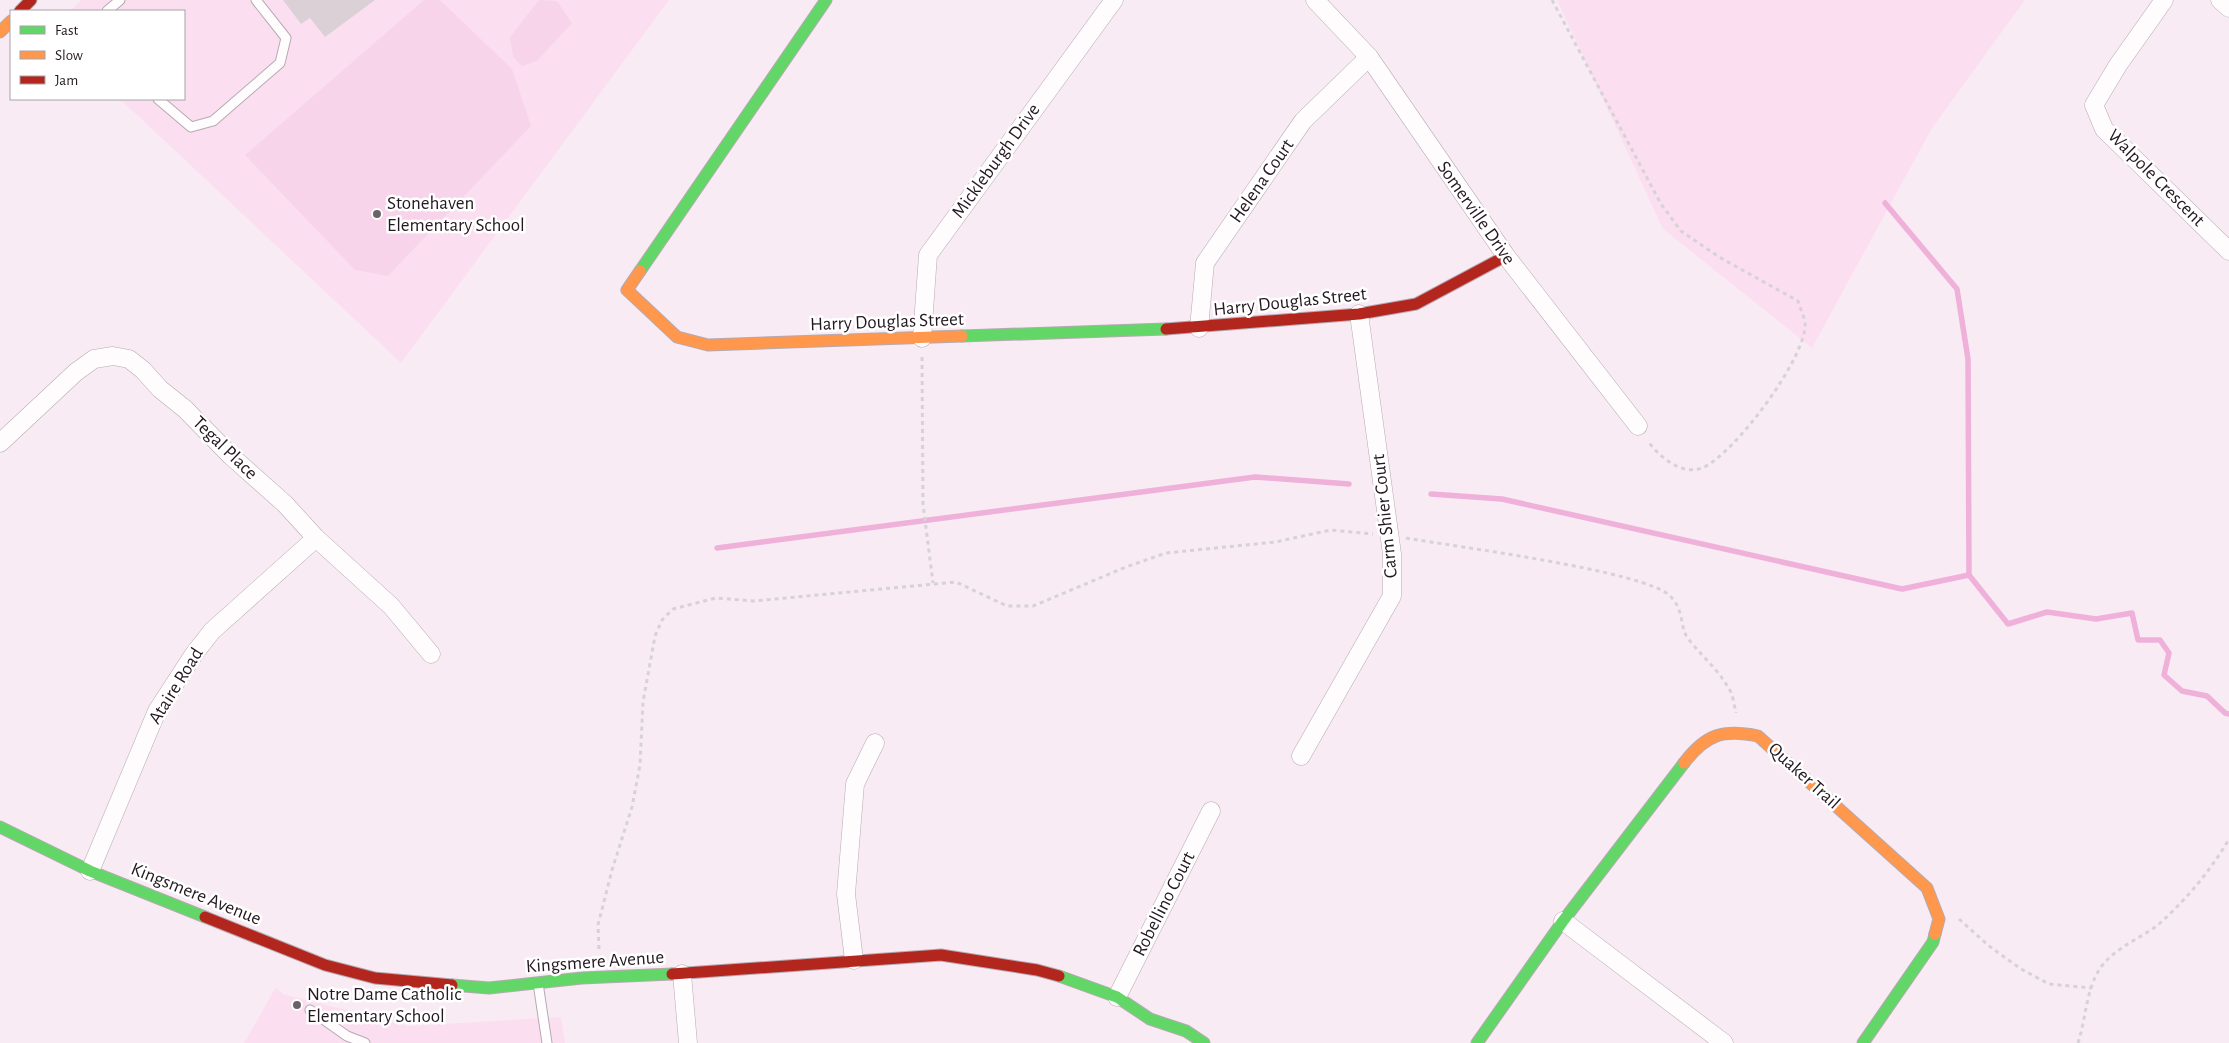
<svg xmlns="http://www.w3.org/2000/svg" width="2229" height="1043" font-family="'Alegreya Sans',sans-serif">
	<style>
		.built { fill: #fbdff1 }
		.green { fill: #f7d4ea }
		.lines { fill: none; stroke-linecap: round; stroke-linejoin: round }
		.stream { stroke: #efb0da; stroke-width: 5.5 }
		.building { fill: #dcd0d7; filter: url(#shadow) }
		.lane-casing { stroke: #b5aab1; stroke-width: 11 }
		.street-casing { stroke: #b5aab1; stroke-width: 19 }
		.fast-casing { stroke: #b5aab1; stroke-width: 13 }
		.slow-casing { stroke: #b5aab1; stroke-width: 13 }
		.jam-casing { stroke: #b5aab1; stroke-width: 13 }
		.path { stroke: #d6d2d5; stroke-width: 3; stroke-dasharray: 4 4; stroke-linecap: butt }
		.lane { stroke: #fefcfd; stroke-width: 9 }
		.street { stroke: #fefcfd; stroke-width: 18 }
		.fast { stroke: #63d668; stroke-width: 11 }
		.slow { stroke: #ff974d; stroke-width: 11 }
		.jam { stroke: #b3261e; stroke-width: 11 }
		.poi-dot { fill: #6e626a; stroke: #fff; stroke-width: 2 }
		.labels { text-anchor: middle; dominant-baseline: central; stroke-width: 5; stroke-linejoin: round; paint-order: stroke }
		.street-label { font-size: 19px; fill: #23181f; stroke: #fff }
		.poi-label { font-size: 19px; fill: #23181f; stroke: #fff; text-anchor: start }
	</style>
	<defs>
		<filter id="shadow"><feDropShadow dx="4.5" dy="-4.5" stdDeviation="0" flood-color="#0004"/></filter>
	</defs>
	<rect width="100%" height="100%" fill="#f9ebf4"/>
	<g class="built">
		<path d="M81,0H669L401,363L120,99H184V11H70Z"/>
		<path d="M1557,0H2025L1932,128L1812,348L1663,229Z"/>
		<path d="M276,987L283,994L408,1026L561,1017L565,1043H244Z"/>
	</g>
	<g class="green">
		<path d="M424,0H440L512,69L531,126L388,276L355,270L245,155Z"/>
		<path d="M539,0L557,1L572,23L537,61L522,66L513,57L510,37Z"/>
	</g>
	<g class="lines">
		<g class="stream">
			<path d="M1885,203L1957,289L1968,359L1969,575L2008,624L2047,612L2096,619L2132,613L2138,640H2160L2169,653L2164,675L2182,691L2207,696L2225,713L2229,714"/>
			<path d="M1431,494L1502,499L1902,589L1969,575"/>
			<path d="M717,548L1255,477L1349,484"/>
		</g>
	</g>
	<path class="building" d="M283,0H375L325,37L310,18L301,24Z"/>
	<g class="lines">
		<defs>
			<g id="lane">
				<path d="M107,11L120,0"/>
				<path d="M158,99L191,127L213,121L280,63L286,38L256,0"/>
				<path d="M538,983L547,1043"/>
				<path d="M310,1010L347,1036L365,1043"/>
			</g>
			<g id="street">
				<path d="M1315,0L1369,57L1506,256L1638,426"/>
				<path d="M2164,0L2118,65L2094,105L2104,129L2229,251"/>
				<path d="M2220,0L2229,8"/>
				<path d="M1199,328L1205,263L1303,121L1369,57"/>
				<path d="M922,338L928,255L1114,0"/>
				<path d="M0,443L76,372L94,359L113,356L129,359L143,370L160,389L185,409L231,456L285,504L316,538L391,606L431,654"/>
				<path d="M1301,756L1392,596V554L1359,314"/>
				<path d="M90,871L157,711L194,654L212,631L316,538"/>
				<path d="M1563,921L1724,1043"/>
				<path d="M854,960L846,894L855,784L875,743"/>
				<path d="M682,974L688,1043"/>
				<path d="M1117,997L1211,811"/>
			</g>
			<g id="fast">
				<path d="M640,271L826,0"/>
				<path d="M962,336L1166,329"/>
				<path d="M0,827L90,871L205,917"/>
				<path d="M1059,976L1117,997L1150,1019L1186,1031L1204,1043"/>
				<path d="M452,985L489,988L582,978L672,974"/>
				<path d="M1477,1043L1563,921L1684,763"/>
				<path d="M1863,1043L1933,942L1935,934"/>
			</g>
			<g id="slow">
				<path d="M0,32L11,21"/>
				<path d="M640,271L627,290L677,337L708,345L962,336"/>
				<path d="M1684,763C1706,734 1723,729 1758,736L1927,888L1939,919L1935,934"/>
			</g>
			<g id="jam">
				<path d="M20,11L31,0"/>
				<path d="M1166,329L1359,314L1416,304L1506,256"/>
				<path d="M205,917L325,965L375,978L452,985"/>
				<path d="M672,974L941,955L1037,970L1059,976"/>
			</g>
		</defs>
		<use href="#lane" class="lane-casing"/>
		<use href="#street" class="street-casing"/>
		<use href="#fast" class="fast-casing"/>
		<use href="#slow" class="slow-casing"/>
		<use href="#jam" class="jam-casing"/>
		<g class="path">
			<path d="M1552,0L1661,204L1681,231L1719,257L1798,301C1800,308 1804,316 1805,323C1808,356 1733,456 1702,468C1682,476 1658,456 1648,441"/>
			<path d="M922,357L923,504L933,583"/>
			<path d="M1406,538C1451,546 1646,571 1670,596C1684,609 1680,627 1687,637C1700,655 1717,668 1728,687C1733,694 1734,705 1736,713"/>
			<path d="M1959,919L1989,946L2021,969L2049,984L2092,988"/>
			<path d="M599,949L598,925L612,870L632,807L640,765L643,702L655,636L662,620L673,609L716,598L754,601L956,582L1007,606H1033L1126,567L1166,553L1275,542L1331,530L1373,534"/>
			<path d="M2078,1043C2086,1019 2086,988 2101,967C2116,947 2140,939 2159,924C2186,900 2211,870 2229,839"/>
		</g>
		<use href="#lane" class="lane"/>
		<use href="#street" class="street"/>
		<use href="#fast" class="fast"/>
		<use href="#slow" class="slow"/>
		<use href="#jam" class="jam"/>
	</g>
	<g class="poi-dot">
		<circle cx="377" cy="214" r="5"/>
		<circle cx="297" cy="1005" r="5"/>
	</g>
	<g class="labels">
		<g class="street-label">
			<text transform="translate(996 161) rotate(-54)">Mickleburgh Drive</text>
			<text transform="translate(2156 178) rotate(45)">Walpole Crescent</text>
			<text transform="translate(1262 181) rotate(-55)">Helena Court</text>
			<text transform="translate(1476 213) rotate(55)">Somerville Drive</text>
			<text transform="translate(1290 302) rotate(-6)">Harry Douglas Street</text>
			<text transform="translate(887 322) rotate(-2)">Harry Douglas Street</text>
			<text transform="translate(225 448) rotate(44)">Tegal Place</text>
			<text transform="translate(1385 516) rotate(-96)">Carm Shier Court</text>
			<text transform="translate(176 686) rotate(-58)">Ataire Road</text>
			<text transform="translate(1804 776) rotate(42)">Quaker Trail</text>
			<text transform="translate(196 894) rotate(22)">Kingsmere Avenue</text>
			<text transform="translate(1164 904) rotate(-63)">Robellino Court</text>
			<text transform="translate(595 962) rotate(-4)">Kingsmere Avenue</text>
		</g>
		<g class="poi-label">
			<text x="387" y="203">Stonehaven<tspan x="387" dy="22">Elementary School</tspan></text>
			<text x="307" y="994">Notre Dame Catholic<tspan x="307" dy="22">Elementary School</tspan></text>
		</g>
	</g>
	<rect x="10" y="10" width="175" height="90" fill="#ffffff" stroke="#a7a3a5"/>
	<rect x="20" y="26" width="25" height="8" fill="#63d668" stroke="#a7a3a5"/>
	<text x="55" y="35" font-size="15" fill="#23181f">Fast</text>
	<rect x="20" y="51" width="25" height="8" fill="#ff974d" stroke="#a7a3a5"/>
	<text x="55" y="60" font-size="15" fill="#23181f">Slow</text>
	<rect x="20" y="76" width="25" height="8" fill="#b3261e" stroke="#a7a3a5"/>
	<text x="55" y="85" font-size="15" fill="#23181f">Jam</text>
</svg>
